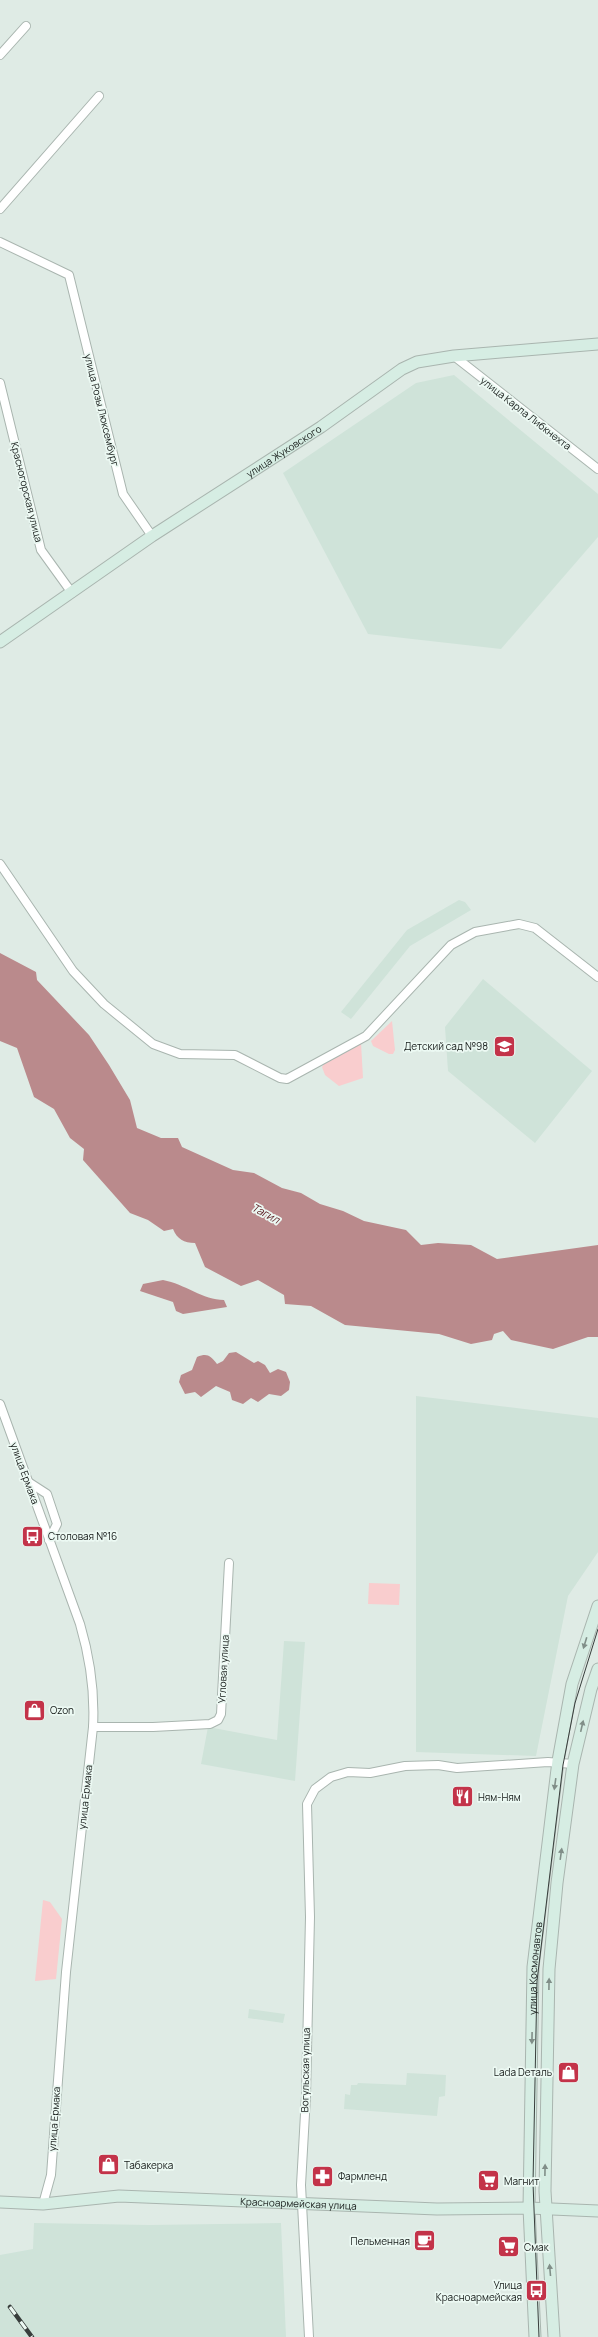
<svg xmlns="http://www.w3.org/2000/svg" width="598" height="2337" font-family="Manrope,sans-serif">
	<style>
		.built { fill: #cfe3d9 }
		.green { fill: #f9cdce }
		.water { fill: #ba8a8c }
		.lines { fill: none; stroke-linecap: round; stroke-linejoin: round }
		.street-casing { stroke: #a9b5af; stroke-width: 10 }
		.secondary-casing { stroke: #a9b5af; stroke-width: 13 }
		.street { stroke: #fff; stroke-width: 8 }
		.secondary { stroke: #d6ede3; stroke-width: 11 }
		.tram { stroke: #383e3c; stroke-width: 1 }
		.rail-casing { stroke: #383e3c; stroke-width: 4.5 }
		.rail { stroke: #ecf9f3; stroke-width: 3; stroke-dasharray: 9; stroke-linecap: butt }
		.oneway { fill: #808e88 }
		.labels { text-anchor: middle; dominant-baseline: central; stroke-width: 3.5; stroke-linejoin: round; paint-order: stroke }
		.street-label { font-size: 10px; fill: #161b19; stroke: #ecf9f3 }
		.poi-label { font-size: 10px; fill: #161b19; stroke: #ecf9f3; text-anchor: start }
		.water-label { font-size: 11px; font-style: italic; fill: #61242a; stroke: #ecf9f3 }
	</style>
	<rect width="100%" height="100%" fill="#dfebe5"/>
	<g class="built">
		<path d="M454,375L598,494V537L501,649L368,634L283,473L416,383Z"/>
		<path d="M459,900L465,902L471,910L410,946L351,1019L341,1012L407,930Z"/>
		<path d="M483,979L592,1071L535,1143L448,1071L445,1027Z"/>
		<path d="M416,1396L598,1418V1552L568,1596L536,1756L416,1752Z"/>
		<path d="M284,1641L305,1642L295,1781L201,1764L208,1727L277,1740Z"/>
		<path d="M249,2009L285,2014L283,2023L248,2018Z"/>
		<path d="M407,2073L446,2075L445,2096L439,2097L437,2116L344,2109L345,2094L350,2095L351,2085H357L358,2083L406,2085Z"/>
		<path d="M34,2223L149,2225L281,2223L286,2337H0V2255L33,2249Z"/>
	</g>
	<g class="green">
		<path d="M392,1021L395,1050L393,1054H389L373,1046L371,1041Z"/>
		<path d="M361,1043L363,1078L339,1086L325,1075L322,1067L327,1060Z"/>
		<path d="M369,1583L400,1584L399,1605L368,1604Z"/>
		<path d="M43,1900L50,1902L62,1919L56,1979L35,1981Z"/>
	</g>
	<g class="water">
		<path d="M0,953L36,972L37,980L89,1035L109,1065L130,1100L137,1128L161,1138H178L182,1147L233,1170L254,1173L282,1188L301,1193L320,1204L343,1211L364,1221L406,1230L421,1245L438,1243L471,1245L497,1259L598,1245V1337H588L553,1349L511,1340L503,1331L494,1334L492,1340L471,1344L439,1334L345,1325L311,1306L285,1304L284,1295L258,1280L241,1286L205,1267L195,1243C184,1243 177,1239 173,1229L164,1231L148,1220L130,1213L83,1160L84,1149L70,1138L54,1109L34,1097L17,1048L0,1041Z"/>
		<path d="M163,1280C185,1284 203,1300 224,1300L227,1307L183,1314L176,1311L173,1302L140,1291L143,1284Z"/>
		<path d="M236,1352L254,1363L258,1361L265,1365L270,1373L278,1369L286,1372L290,1382L289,1390L281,1396L269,1394L258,1402L251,1398L243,1404L232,1400L230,1392L216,1386L201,1397L195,1392L185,1394L179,1382L181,1375L192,1370L197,1357C207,1353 210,1355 217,1364L223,1361L229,1353Z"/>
	</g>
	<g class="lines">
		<defs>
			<g id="street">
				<path d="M0,55L26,26"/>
				<path d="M0,209L99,96"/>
				<path d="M0,242L69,275L123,494L152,536"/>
				<path d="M454,356L598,469"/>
				<path d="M0,383L41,550L72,593"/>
				<path d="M0,864L73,971L104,1004L153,1044L180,1054L235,1055L280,1078L287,1079L366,1036L451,945L475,932L519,924L535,928L598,977"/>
				<path d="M0,1404L80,1624C90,1658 95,1691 93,1727L66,1972L51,2175L43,2204"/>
				<path d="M30,1483L47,1494L57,1524L49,1540"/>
				<path d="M93,1727H153L210,1724L218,1720L221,1714L229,1563"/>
				<path d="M309,2337L301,2185L306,2096L310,1917L307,1804L315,1789L331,1777L348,1772L370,1773L405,1766L438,1765L457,1768L548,1762L573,1764"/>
			</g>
			<g id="secondary">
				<path id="s1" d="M0,642L152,536L321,427L402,369L417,362L454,356L598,344"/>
				<path id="s2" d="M0,2202L43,2204L119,2196L437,2209L529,2208L598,2211"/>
				<path id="s3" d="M535,2337L529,2208L533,1967L558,1761L572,1684L598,1606"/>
				<path d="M554,2337L545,2191L549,1969L557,1883L573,1764L591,1689L598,1669"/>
			</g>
		</defs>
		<use href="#street" class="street-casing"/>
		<use href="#secondary" class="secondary-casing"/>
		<use href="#street" class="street"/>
		<use href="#secondary" class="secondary"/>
		<path class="tram" d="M539,2337L533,2183L537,1981L563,1765L575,1703L598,1629"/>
		<defs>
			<path id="rail" d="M10,2307L32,2337"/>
		</defs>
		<use href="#rail" class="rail-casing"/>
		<use href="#rail" class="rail"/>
	</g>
	<defs><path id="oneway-solid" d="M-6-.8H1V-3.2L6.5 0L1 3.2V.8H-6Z"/></defs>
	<g class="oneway">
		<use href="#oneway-solid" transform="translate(585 1643) rotate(107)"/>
		<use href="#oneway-solid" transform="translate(582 1726) rotate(-77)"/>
		<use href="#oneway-solid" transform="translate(555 1784) rotate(98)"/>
		<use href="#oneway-solid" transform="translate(561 1854) rotate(-82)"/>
		<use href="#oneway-solid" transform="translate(549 1984) rotate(-89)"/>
		<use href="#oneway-solid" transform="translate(532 2038) rotate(91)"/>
		<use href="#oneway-solid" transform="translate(545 2170) rotate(-89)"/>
		<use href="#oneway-solid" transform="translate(550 2270) rotate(-95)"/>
	</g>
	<defs>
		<symbol id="school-square" viewBox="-11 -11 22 22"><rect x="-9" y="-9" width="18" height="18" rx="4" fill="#c33349" stroke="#ecf9f3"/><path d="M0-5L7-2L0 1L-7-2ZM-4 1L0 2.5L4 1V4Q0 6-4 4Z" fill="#fff"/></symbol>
		<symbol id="bus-square" viewBox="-11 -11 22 22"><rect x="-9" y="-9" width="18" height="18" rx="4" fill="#c33349" stroke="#ecf9f3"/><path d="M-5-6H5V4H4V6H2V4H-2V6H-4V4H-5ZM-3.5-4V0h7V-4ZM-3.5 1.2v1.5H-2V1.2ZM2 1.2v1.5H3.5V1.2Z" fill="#fff"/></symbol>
		<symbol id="shop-square" viewBox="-11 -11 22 22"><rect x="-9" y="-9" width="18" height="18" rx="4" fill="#c33349" stroke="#ecf9f3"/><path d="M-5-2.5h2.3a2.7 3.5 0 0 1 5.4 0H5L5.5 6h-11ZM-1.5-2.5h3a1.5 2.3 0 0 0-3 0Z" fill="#fff"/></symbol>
		<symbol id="restaurant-square" viewBox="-11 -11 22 22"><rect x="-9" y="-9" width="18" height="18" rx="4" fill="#c33349" stroke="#ecf9f3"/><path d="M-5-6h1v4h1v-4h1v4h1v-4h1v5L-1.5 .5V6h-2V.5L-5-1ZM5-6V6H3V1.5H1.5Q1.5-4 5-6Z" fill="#fff"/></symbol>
		<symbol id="pharmacy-square" viewBox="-11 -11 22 22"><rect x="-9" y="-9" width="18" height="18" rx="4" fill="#c33349" stroke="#ecf9f3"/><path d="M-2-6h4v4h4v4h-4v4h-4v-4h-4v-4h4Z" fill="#fff"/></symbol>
		<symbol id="supermarket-square" viewBox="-11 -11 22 22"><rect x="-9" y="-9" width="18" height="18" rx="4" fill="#c33349" stroke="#ecf9f3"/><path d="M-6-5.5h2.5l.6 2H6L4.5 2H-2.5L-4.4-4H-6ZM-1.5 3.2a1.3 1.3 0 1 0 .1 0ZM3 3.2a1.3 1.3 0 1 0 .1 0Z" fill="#fff"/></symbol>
		<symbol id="cafe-square" viewBox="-11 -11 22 22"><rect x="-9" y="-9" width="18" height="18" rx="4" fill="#c33349" stroke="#ecf9f3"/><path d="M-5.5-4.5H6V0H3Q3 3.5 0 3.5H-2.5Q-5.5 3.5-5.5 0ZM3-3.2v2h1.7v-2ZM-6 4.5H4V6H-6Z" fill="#fff"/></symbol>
	</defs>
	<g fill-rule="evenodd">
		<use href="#school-square" x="492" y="1034" width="25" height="25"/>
		<use href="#bus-square" x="20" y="1524" width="25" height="25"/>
		<use href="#shop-square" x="22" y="1698" width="25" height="25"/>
		<use href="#restaurant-square" x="450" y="1784" width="25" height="25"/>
		<use href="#shop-square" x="556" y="2060" width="25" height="25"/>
		<use href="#shop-square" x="96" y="2152" width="25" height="25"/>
		<use href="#pharmacy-square" x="310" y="2164" width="25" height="25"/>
		<use href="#supermarket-square" x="476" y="2168" width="25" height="25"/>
		<use href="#cafe-square" x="412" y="2228" width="25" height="25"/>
		<use href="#supermarket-square" x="496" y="2234" width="25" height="25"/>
		<use href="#bus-square" x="524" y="2278" width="25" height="25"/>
	</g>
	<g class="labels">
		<g class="street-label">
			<text transform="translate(102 410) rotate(76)">улица Розы Люксембург</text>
			<text transform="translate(526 413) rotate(38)">улица Карла Либкнехта</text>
			<text stroke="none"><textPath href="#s1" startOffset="342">улица Жуковского</textPath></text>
			<text transform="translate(27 492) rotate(76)">Красногорская улица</text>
			<text transform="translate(25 1473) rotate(70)">улица Ермака</text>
			<text transform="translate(223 1669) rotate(-87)">Угловая улица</text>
			<text transform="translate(85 1797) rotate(-84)">улица Ермака</text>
			<text stroke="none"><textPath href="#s3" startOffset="369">улица Космонавтов</textPath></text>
			<text transform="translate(305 2070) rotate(-89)">Вогульская улица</text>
			<text transform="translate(54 2119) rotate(-86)">улица Ермака</text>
			<text stroke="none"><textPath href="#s2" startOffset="299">Красноармейская улица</textPath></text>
		</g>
		<g class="poi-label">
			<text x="488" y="1046" text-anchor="end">Детский сад №98</text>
			<text x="48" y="1536">Столовая №16</text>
			<text x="50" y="1710">Ozon</text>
			<text x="478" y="1797">Ням-Ням</text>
			<text x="552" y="2072" text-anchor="end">Lada Dеталь</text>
			<text x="124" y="2165">Табакерка</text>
			<text x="338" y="2176">Фармленд</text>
			<text x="504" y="2181">Магнит</text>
			<text x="410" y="2241" text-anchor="end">Пельменная</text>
			<text x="524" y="2247">Смак</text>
			<text x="522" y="2285" text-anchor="end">Улица<tspan x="522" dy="12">Красноармейская</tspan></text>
		</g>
		<g class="water-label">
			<text transform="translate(266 1213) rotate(28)">Тагил</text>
		</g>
	</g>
</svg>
